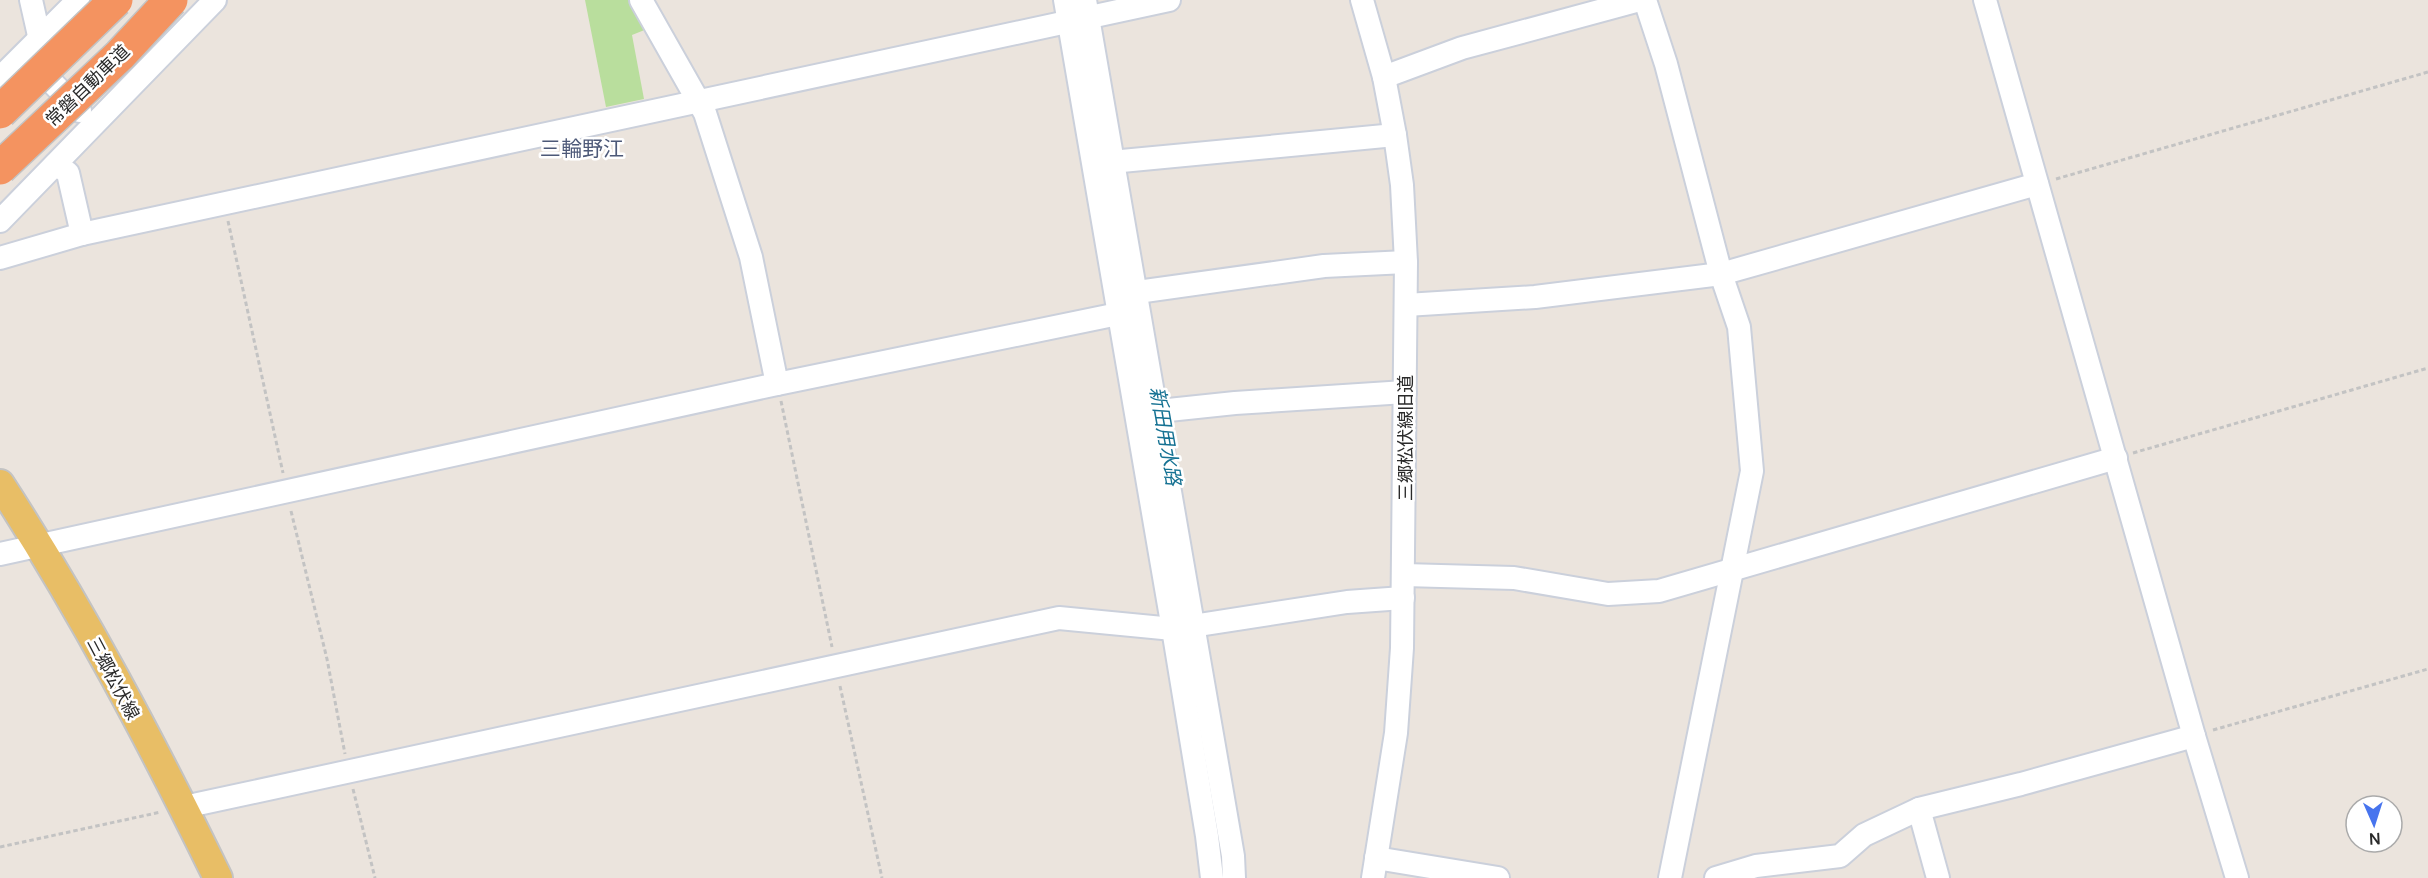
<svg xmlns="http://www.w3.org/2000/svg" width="2428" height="878" font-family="Manrope,'Noto Sans JP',sans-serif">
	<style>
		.green { fill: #b9de9d }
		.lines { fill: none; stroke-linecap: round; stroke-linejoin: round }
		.minor-casing { stroke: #cbd0db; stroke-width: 26 }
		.major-casing { stroke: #c3c3c3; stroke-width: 32 }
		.path { stroke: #c3c3c3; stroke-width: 3; stroke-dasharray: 4.5 3; stroke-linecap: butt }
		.minor { stroke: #fff; stroke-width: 22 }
		.major { stroke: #e8be66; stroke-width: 28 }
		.highway-bridge-casing { stroke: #c3c3c3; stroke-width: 36; stroke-linecap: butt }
		.highway-bridge { stroke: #f49360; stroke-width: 33 }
		.labels { text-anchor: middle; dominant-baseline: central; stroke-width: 5; stroke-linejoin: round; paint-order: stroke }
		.street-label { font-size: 18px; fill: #2a2a2a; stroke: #fff }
		.water-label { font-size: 20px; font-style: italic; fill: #167293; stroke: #fff }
		.quarter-label { font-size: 21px; fill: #4d5978; stroke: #fff }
	</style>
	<rect width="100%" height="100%" fill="#ebe4dd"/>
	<path class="green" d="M585,0H632L647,29L632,35L644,99L606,107Z"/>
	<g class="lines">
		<defs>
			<g id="minor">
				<path d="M31,0L40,40"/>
				<path d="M641,0L705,113L751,257L777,384"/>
				<path d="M1065,0L1173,629L1207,836L1212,878"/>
				<path d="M1085,0L1233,856L1234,878"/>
				<path d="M1362,0L1384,77L1395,135L1402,185L1406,262L1402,648L1396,733L1373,878"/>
				<path d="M1645,0L1666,64L1721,274L1739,327L1752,471L1670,878"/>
				<path d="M1985,0L2194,736L2237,878"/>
				<path d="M32,62L80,111"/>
				<path d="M1384,77L1462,48L1640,0"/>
				<path d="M0,78L78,0"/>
				<path d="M1111,162L1395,135"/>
				<path d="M56,164L68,173L82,234"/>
				<path d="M0,221L215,0"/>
				<path d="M0,258L82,234L1169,0"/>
				<path d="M1123,294L1324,266L1406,262"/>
				<path d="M1406,305L1535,297L1721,274L2037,184"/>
				<path d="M1140,413L1235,403L1405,392"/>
				<path d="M0,554L777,384L1118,314"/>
				<path d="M1404,575L1514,578L1608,594L1659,591L2116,458"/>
				<path d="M184,807L1059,618L1173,629L1347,602L1403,598"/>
				<path d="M1919,809L1938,878"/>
				<path d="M1376,858L1498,878"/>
				<path d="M1716,878L1756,866L1840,856L1864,835L1919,809L2021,784L2194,736"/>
			</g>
			<path id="major" d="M0,484C82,610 152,743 218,878"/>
		</defs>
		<use href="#minor" class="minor-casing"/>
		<use href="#major" class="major-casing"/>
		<g class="path">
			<path d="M2056,179L2428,72"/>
			<path d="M228,221L283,473"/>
			<path d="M781,401L832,647"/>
			<path d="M2133,453L2428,368"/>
			<path d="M291,511L327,659L345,754"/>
			<path d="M840,686L882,878"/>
			<path d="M2213,730L2428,669"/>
			<path d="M353,789L375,878"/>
			<path d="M0,847L161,812"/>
		</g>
		<use href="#minor" class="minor"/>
		<use href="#major" class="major"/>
		<defs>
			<g id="highway-bridge">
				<path d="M0,112L116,0"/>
				<path d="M0,168L120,55L171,0"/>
			</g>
		</defs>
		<use href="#highway-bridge" class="highway-bridge-casing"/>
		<use href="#highway-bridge" class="highway-bridge"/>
	</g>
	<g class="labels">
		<g class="street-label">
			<text transform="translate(87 85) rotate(-44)">常磐自動車道</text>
			<text transform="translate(1405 438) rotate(-90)">三郷松伏線旧道</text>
			<text transform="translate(114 678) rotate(62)">三郷松伏線</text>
		</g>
		<g class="water-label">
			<text transform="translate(1166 436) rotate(80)">新田用水路</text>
		</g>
		<g class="quarter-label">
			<text x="582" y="148">三輪野江</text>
		</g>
	</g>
	<g transform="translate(2374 824) rotate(177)"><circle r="28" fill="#ffffff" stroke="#aaaaaa" stroke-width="1.5"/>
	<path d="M0-4.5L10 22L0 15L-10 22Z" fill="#4774ee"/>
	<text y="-9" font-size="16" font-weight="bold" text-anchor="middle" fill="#2a2a2a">N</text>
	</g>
</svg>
